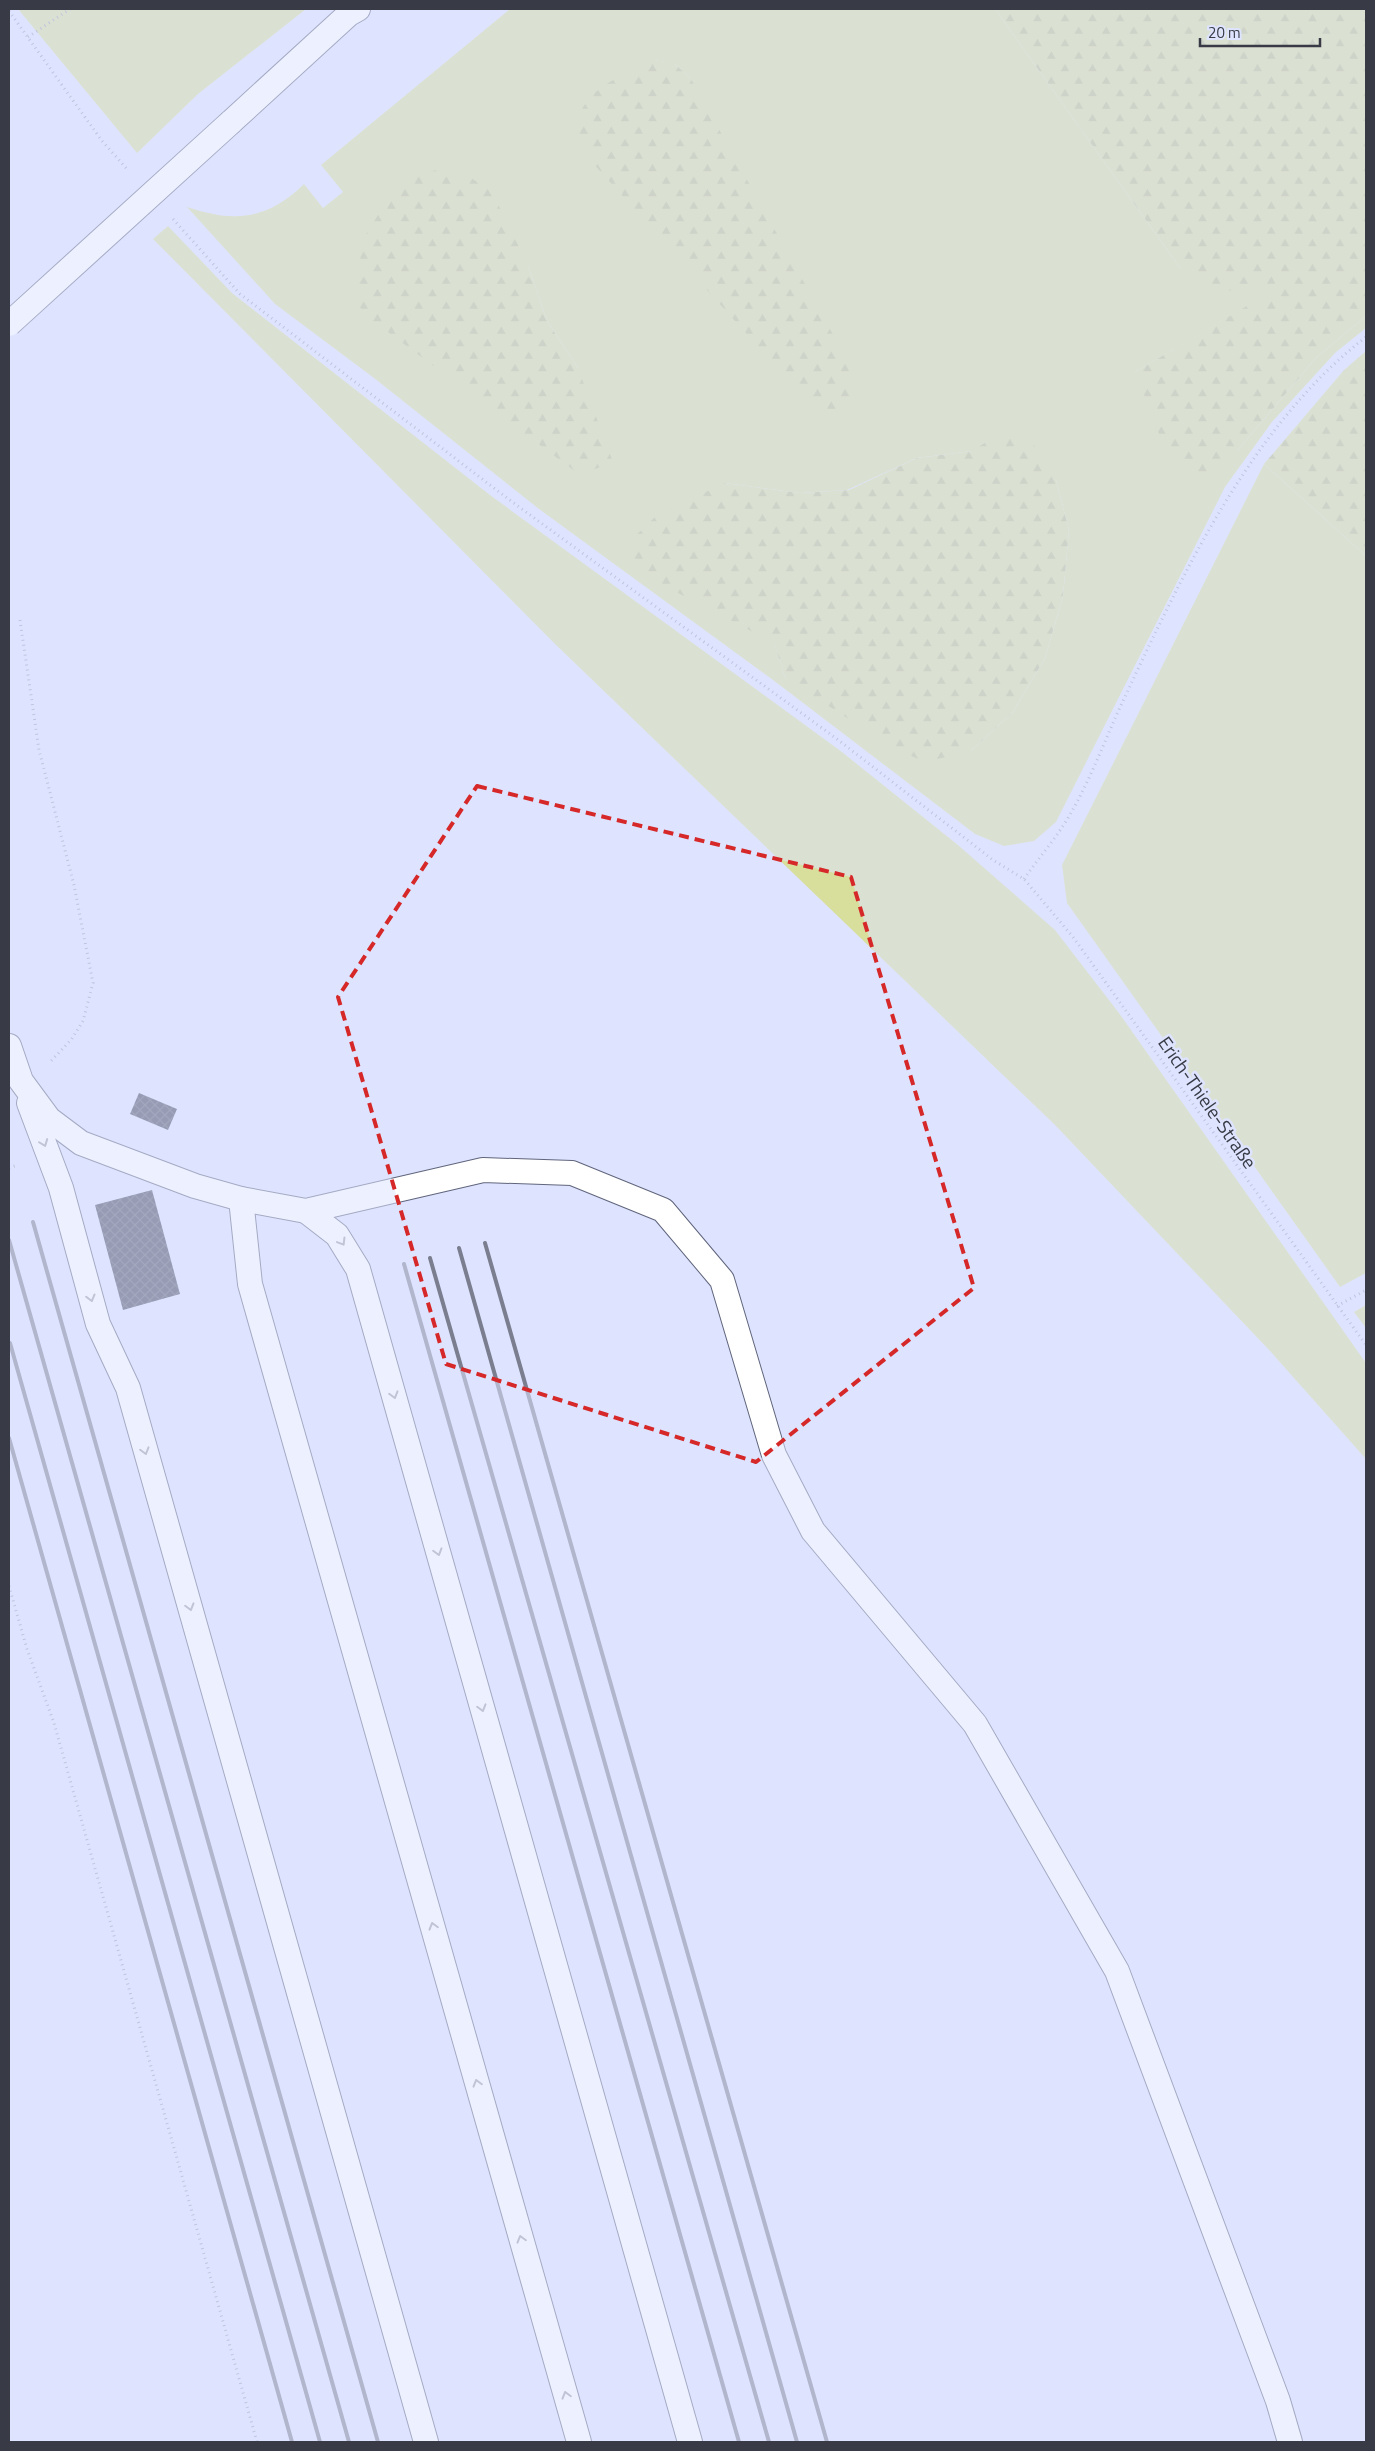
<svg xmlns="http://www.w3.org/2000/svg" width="1375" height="2451" font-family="'Titillium Web',sans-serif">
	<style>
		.grass { fill: #d8de9c; fill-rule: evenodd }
		.forest { fill: url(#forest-firs) }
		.building { fill: url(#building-cross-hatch) }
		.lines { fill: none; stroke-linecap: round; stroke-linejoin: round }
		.lane-casing { stroke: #60657c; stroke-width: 26 }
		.path { stroke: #9a9fb3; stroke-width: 3; stroke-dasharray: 1 4; stroke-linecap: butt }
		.lane { stroke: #fff; stroke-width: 24 }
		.rail { stroke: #7a7e8f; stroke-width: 4 }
		.lane-bridge-casing { stroke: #60657c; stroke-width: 26; stroke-linecap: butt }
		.lane-bridge { stroke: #fff; stroke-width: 24 }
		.oneway { stroke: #9c9da2 }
		.marked { fill: none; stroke: #d62828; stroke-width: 4; stroke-dasharray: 10 6; stroke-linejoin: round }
		.labels { text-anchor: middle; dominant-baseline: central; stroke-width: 5; stroke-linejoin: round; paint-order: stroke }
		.street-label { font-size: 19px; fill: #383b45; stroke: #dee4ff }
	</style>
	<defs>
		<pattern id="forest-firs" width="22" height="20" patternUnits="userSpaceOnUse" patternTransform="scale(1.25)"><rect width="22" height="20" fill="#d8de9c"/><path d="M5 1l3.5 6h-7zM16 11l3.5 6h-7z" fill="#babf88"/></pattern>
		<pattern id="building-cross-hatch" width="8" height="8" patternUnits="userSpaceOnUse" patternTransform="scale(1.25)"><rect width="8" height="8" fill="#40455a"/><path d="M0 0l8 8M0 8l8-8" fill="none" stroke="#5a5e70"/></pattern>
	</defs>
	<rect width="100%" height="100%" fill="#dee4ff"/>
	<g class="grass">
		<path d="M18,9H306L198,94L137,153Z"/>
		<path d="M510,9H995L1180,268L1289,282L1135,372L1237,451L1316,358L1366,316V328L1335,353L1272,422L1225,487L1056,822L1034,841L1004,846L975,834L773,680L539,509L374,378L275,304L187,207C235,223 267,220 304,184L323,208L343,192L321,165ZM654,60L675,64L691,79ZM527,263L547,321L578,368L579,474ZM972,451L1056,480L1069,530L1063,596L1045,658L1013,712L971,751L785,678L725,483L800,493L847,490L917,458Z"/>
		<path d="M168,226L232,293L490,495L842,752L958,845L1055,930L1119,1013L1366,1363V1459L1270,1351L1055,1125L555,644L153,239Z"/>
		<path d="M1264,464L1366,556V1273L1340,1287L1067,903L1062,865Z"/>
		<path d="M1366,1305V1328L1354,1312Z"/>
	</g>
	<g class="forest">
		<path d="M995,9H1366V316L1316,358L1237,451L1208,475L1185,471L1168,457L1135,372L1287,282L1214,293L1180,268Z"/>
		<path d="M654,60L674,63L691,79L840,347L856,389L851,405L830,416L816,411L590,160C586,153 579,143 578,135C574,90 621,77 654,60Z"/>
		<path d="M448,168L470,177L492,192L527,263L547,321L578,368L613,462L580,475L369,318L358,305L361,242L383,207L416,174Z"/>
		<path d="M1366,351V556L1264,464L1344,370Z"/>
		<path d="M997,435L1032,442L1056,480L1069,530L1063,596L1045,658L1013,712L971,751L925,762L895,749L785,678L774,643L653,580L633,557L635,536L658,514L725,483L800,493L849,490L917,458L972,451Z"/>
	</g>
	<g class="building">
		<path d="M139,1093L177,1109L168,1130L130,1114Z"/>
		<path d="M152,1190L180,1294L123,1310L95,1205Z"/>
	</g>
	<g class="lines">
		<defs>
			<g id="lane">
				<path d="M231,122L349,14L358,9"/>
				<path d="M9,1046L21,1081L49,1119L81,1143L195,1186L241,1199L306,1211L483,1170L572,1173L663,1210L722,1280L774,1455L813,1531L975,1724L1117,1971L1278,2401L1290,2442"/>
				<path d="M29,1103L61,1188L98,1324L128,1388L426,2442"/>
				<path d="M241,1199L250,1284L579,2442"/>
				<path d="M306,1211L337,1235L358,1269L690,2442"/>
			</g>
		</defs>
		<use href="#lane" class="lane-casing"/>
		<g class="path">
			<path d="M9,11L102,141L128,170"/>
			<path d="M28,37L70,9"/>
			<path d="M173,219L240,294L511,501L837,739L993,860L1024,879L1073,937L1366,1345"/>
			<path d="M20,620L39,750L74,885L93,983L83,1021L71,1040L49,1063"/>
			<path d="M1024,879C1040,856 1059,835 1072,811C1092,776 1106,737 1123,701C1183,573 1252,425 1366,337"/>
			<path d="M9,1168L17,1165"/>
			<path d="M1337,1306L1366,1290"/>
			<path d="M9,1586L27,1649L54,1723L257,2442"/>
		</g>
		<use href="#lane" class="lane"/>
		<g class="rail">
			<path d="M33,1222L378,2442"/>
			<path d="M9,1240L349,2442"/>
			<path d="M485,1243L827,2442"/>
			<path d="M459,1248L797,2442"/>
			<path d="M430,1258L769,2442"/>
			<path d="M404,1264L739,2442"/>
			<path d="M10,1343L320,2442"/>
			<path d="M9,1438L292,2442"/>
		</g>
		<defs>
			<path id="lane-bridge" d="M9,324L231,122"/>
		</defs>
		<use href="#lane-bridge" class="lane-bridge-casing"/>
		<use href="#lane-bridge" class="lane-bridge"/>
	</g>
	<defs><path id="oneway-chevron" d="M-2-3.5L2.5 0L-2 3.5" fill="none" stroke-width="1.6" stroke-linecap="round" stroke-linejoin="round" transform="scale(1.25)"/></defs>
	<g class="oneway">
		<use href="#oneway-chevron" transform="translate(44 1143) rotate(69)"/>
		<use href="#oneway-chevron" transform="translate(342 1242) rotate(59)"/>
		<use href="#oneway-chevron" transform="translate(91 1298) rotate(75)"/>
		<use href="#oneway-chevron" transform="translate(394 1395) rotate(74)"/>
		<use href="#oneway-chevron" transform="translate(145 1451) rotate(74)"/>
		<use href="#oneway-chevron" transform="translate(438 1552) rotate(74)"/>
		<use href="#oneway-chevron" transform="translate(190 1607) rotate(74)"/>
		<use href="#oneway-chevron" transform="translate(482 1708) rotate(74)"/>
		<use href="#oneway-chevron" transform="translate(433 1926) rotate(-106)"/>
		<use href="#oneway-chevron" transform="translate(477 2083) rotate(-106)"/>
		<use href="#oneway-chevron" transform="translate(521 2239) rotate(-106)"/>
		<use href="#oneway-chevron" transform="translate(566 2395) rotate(-106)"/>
	</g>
	<path d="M0 0H1375V2451H0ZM477,786L851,877L974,1288L756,1462L446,1364L338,997Z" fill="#dee4ff" fill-opacity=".55" fill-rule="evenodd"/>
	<path class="marked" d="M477,786L851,877L974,1288L756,1462L446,1364L338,997Z"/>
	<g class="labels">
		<g class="street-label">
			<text transform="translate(1208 1102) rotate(55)">Erich-Thiele-Straße</text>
		</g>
	</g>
	<rect width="1375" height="2451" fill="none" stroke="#383b45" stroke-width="20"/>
	<path d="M1200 38v8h120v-8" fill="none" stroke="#383b45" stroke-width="2.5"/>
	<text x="1208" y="38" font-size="15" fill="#383b45" stroke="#dee4ff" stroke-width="4" paint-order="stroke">20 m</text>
</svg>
